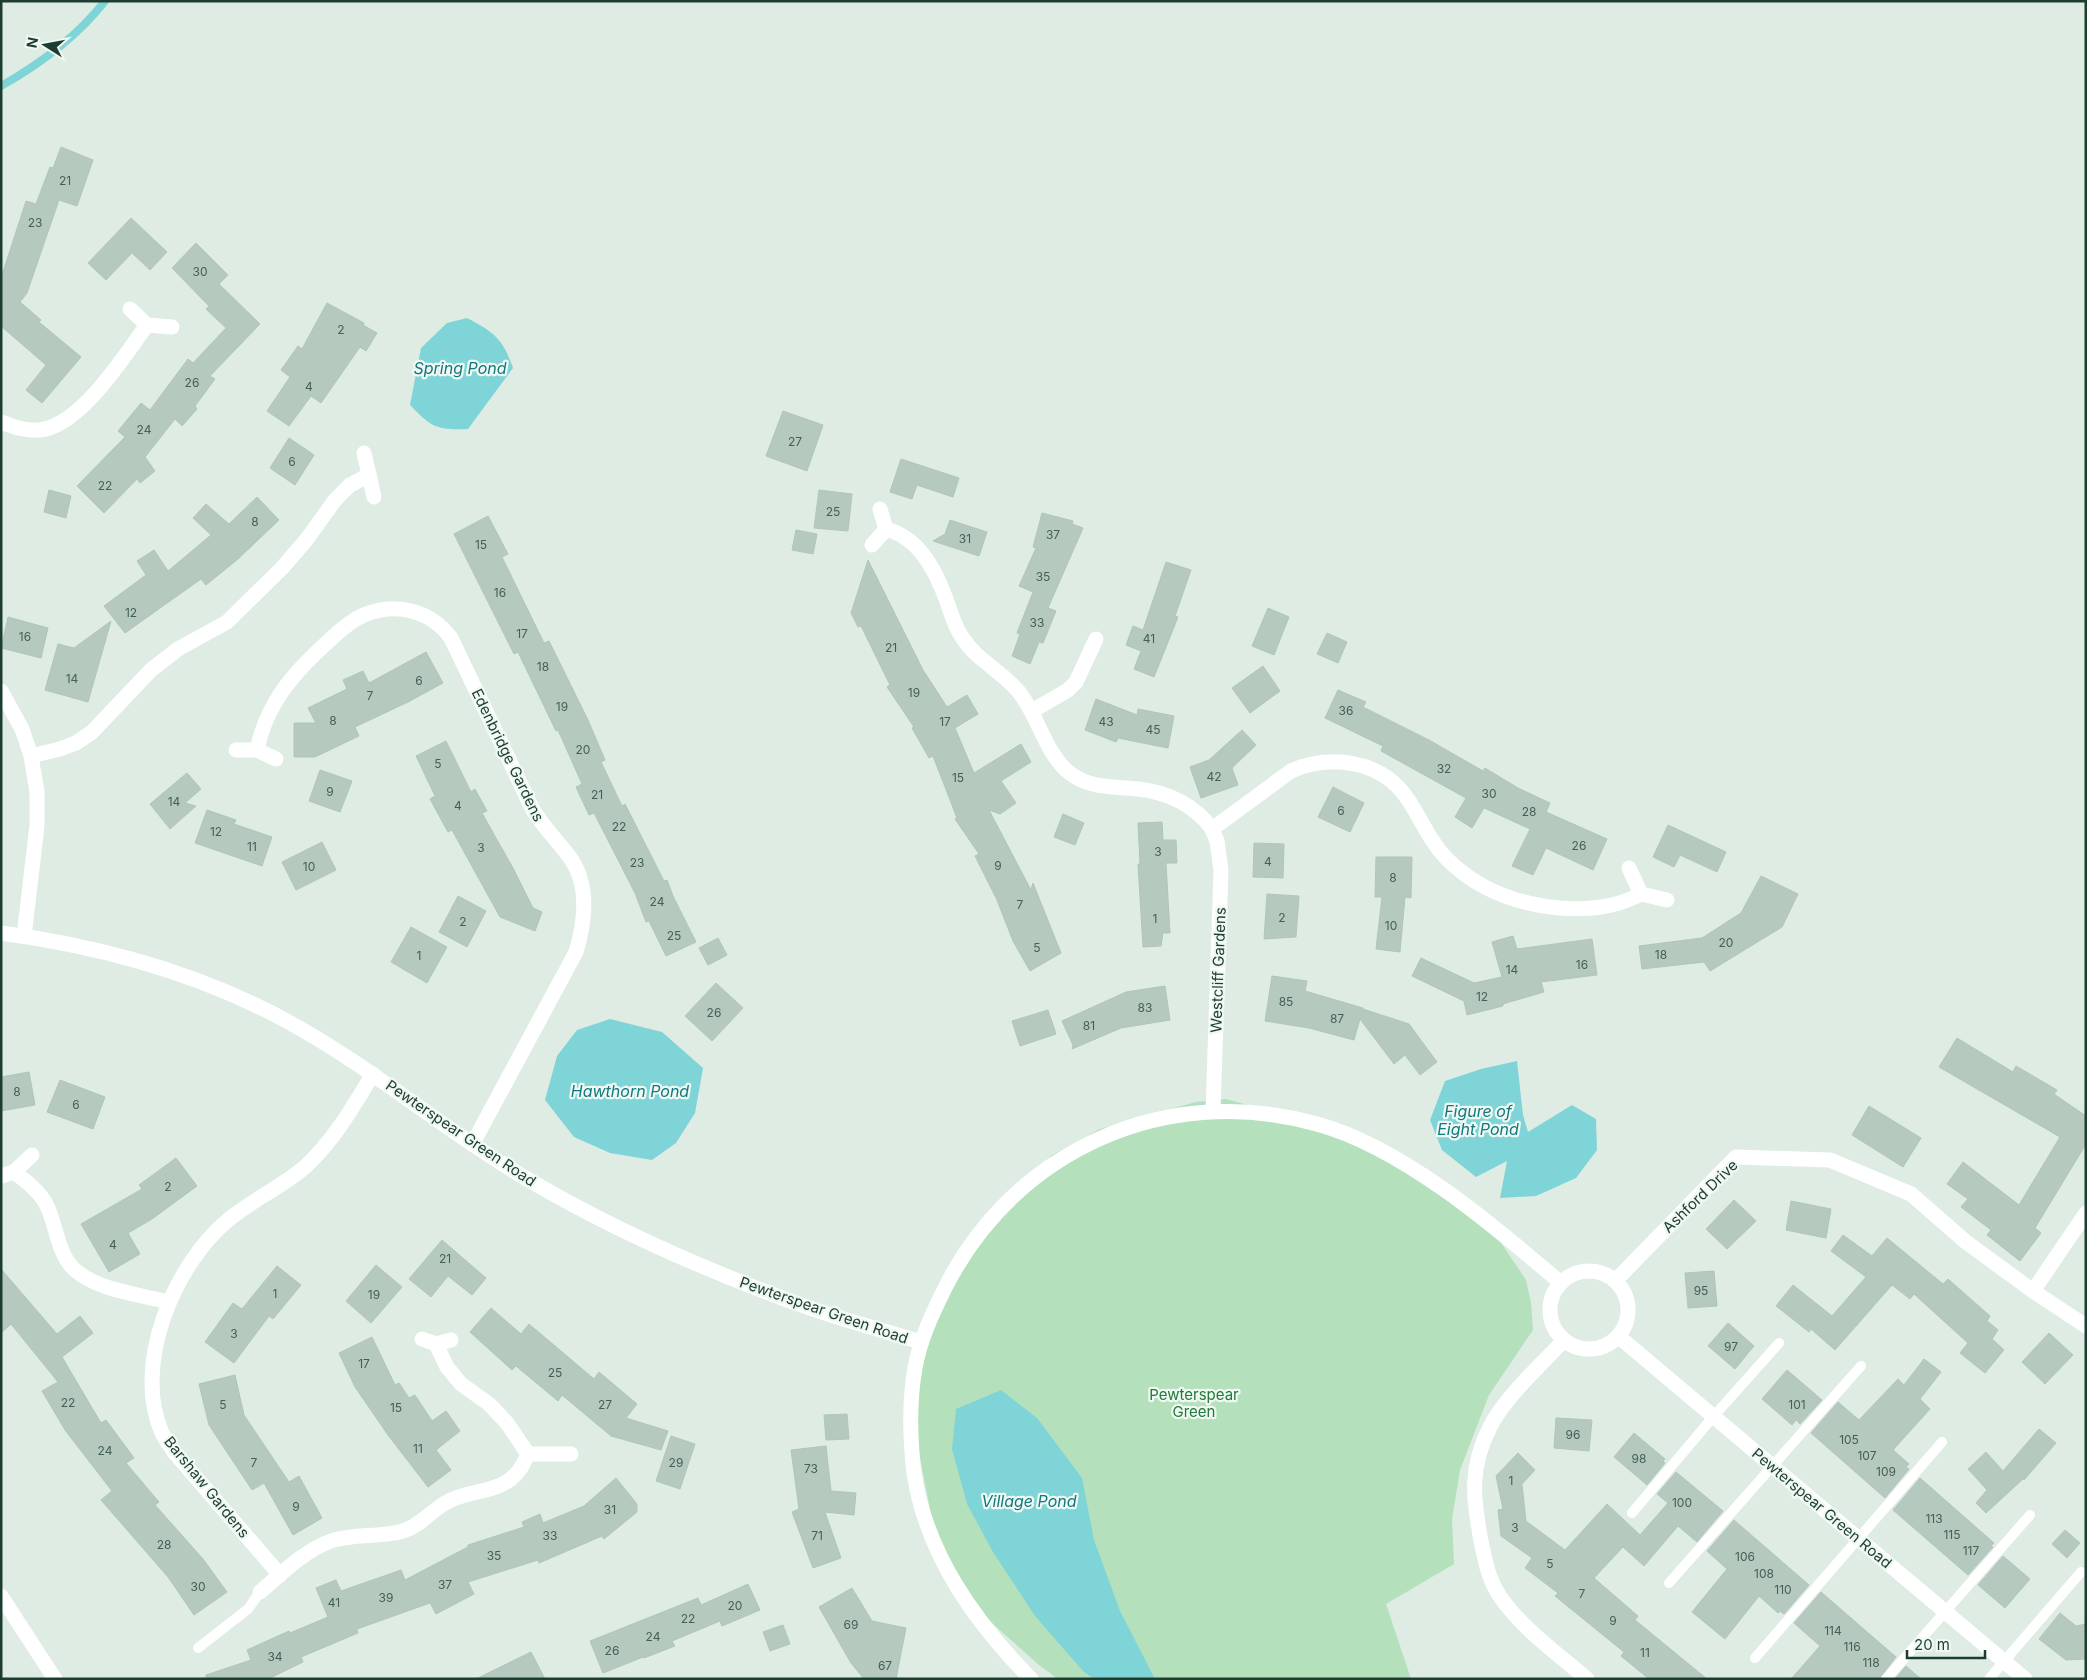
<svg xmlns="http://www.w3.org/2000/svg" width="2087" height="1680" font-family="Inter,sans-serif">
	<style>
		.green { fill: #b4e0bb }
		.water { fill: #7fd4d8 }
		.lines { fill: none; stroke-linecap: round; stroke-linejoin: round }
		.stream { stroke: #7fd4d8; stroke-width: 8 }
		.building { fill: #b6c9bf; stroke: #b0c6ba }
		.service { stroke: #fff; stroke-width: 10 }
		.minor { stroke: #fff; stroke-width: 15 }
		.tertiary { stroke: #fff; stroke-width: 15 }
		.labels { text-anchor: middle; dominant-baseline: central; stroke-width: 4.5; stroke-linejoin: round; paint-order: stroke }
		.number-label { font-size: 12px; fill: #436054 }
		.street-label { font-size: 15px; fill: #1d3d31; stroke: #eff8f2 }
		.park-label { font-size: 15px; fill: #23783a; stroke: #eff8f2 }
		.water-label { font-size: 16px; font-style: italic; fill: #11797f; stroke: #eff8f2 }
	</style>
	<rect width="100%" height="100%" fill="#deece4"/>
	<path class="green" d="M1226,1099L1318,1124L1355,1138L1487,1222L1526,1280L1531,1303L1533,1330L1489,1395L1460,1470L1452,1519L1454,1564L1386,1604L1411,1679H1058L1039,1665L973,1606L934,1530L913,1422L916,1368L956,1260L1028,1178L1052,1155L1100,1129L1196,1102Z"/>
	<g class="water">
		<path d="M467,318C494,332 503,339 513,368L468,429C437,430 432,428 410,405L421,348L447,323Z"/>
		<path d="M610,1019L662,1032L703,1068L695,1113L676,1143L652,1160L610,1153L574,1137L545,1100L557,1056L577,1030Z"/>
		<path d="M1517,1061L1523,1115L1528,1132L1572,1105L1596,1119L1597,1150L1576,1178L1536,1196L1500,1198L1507,1161L1476,1177L1442,1150L1430,1120L1445,1081L1481,1069Z"/>
		<path d="M1001,1390L1037,1418L1082,1478L1094,1540L1120,1611L1155,1679H1094L1083,1671L1035,1616L993,1552L967,1504L952,1449L956,1409Z"/>
	</g>
	<g class="lines">
		<path class="stream" d="M1,86C40,64 77,37 105,1"/>
	</g>
	<g class="building">
		<path d="M61,147L93,160L77,206L59,200L27,293L20,302L41,320L39,322L81,357L42,403L26,390L46,365L1,326V278L26,201L36,204L50,167L53,168Z"/>
		<path d="M131,218L167,252L150,270L132,253L106,280L88,263Z"/>
		<path d="M196,243L228,275L219,284L260,324L210,376L215,379L195,406L197,409L182,426L175,419L145,457L155,471L140,483L137,479L104,513L77,486L125,437L118,431L141,403L150,410L188,359L193,363L226,328L206,309L209,306L172,268Z"/>
		<path d="M327,303L364,323L363,325L377,333L366,351L360,347L321,403L311,396L289,426L267,411L290,377L281,370L298,346L302,349Z"/>
		<path d="M783,411L823,425L807,471L766,456Z"/>
		<path d="M289,438L314,455L295,485L270,468Z"/>
		<path d="M901,459L959,478L953,497L917,485L912,499L890,492Z"/>
		<path d="M49,490L71,496L66,518L44,512Z"/>
		<path d="M819,490L852,494L848,531L814,528Z"/>
		<path d="M257,497L279,520L238,559L206,585L201,579L125,633L104,606L146,575L137,561L154,550L168,571L211,535L193,518L206,504L229,524Z"/>
		<path d="M1042,513L1073,521L1072,524L1083,528L1048,608L1056,611L1043,643L1039,642L1030,664L1012,656L1020,634L1017,633L1033,592L1019,586L1036,548L1033,547Z"/>
		<path d="M488,516L508,554L502,557L544,643L549,641L588,720L605,760L601,762L622,806L625,804L664,881L667,880L673,896L696,942L666,956L649,921L646,922L635,893L594,813L589,815L576,787L582,784L558,730L556,731L518,652L514,654L454,534Z"/>
		<path d="M950,520L987,532L979,556L933,541L945,534Z"/>
		<path d="M796,530L817,534L813,554L792,550Z"/>
		<path d="M868,560L923,670L947,707L967,695L978,714L955,728L974,773L1021,744L1031,762L1001,781L1016,803L1000,814L989,810L1031,890L1033,883L1061,953L1030,971L1013,941L997,900L975,856L979,854L955,819L957,818L933,756L929,758L912,728L914,727L887,687L890,685L861,626L858,627L851,613Z"/>
		<path d="M1166,562L1191,570L1175,616L1178,617L1154,677L1134,669L1141,651L1126,645L1133,626L1143,630Z"/>
		<path d="M1268,608L1289,617L1274,655L1252,646Z"/>
		<path d="M8,617L48,628L41,658L1,648Z"/>
		<path d="M111,621L88,702L45,690L58,644L74,648Z"/>
		<path d="M1327,633L1347,642L1338,663L1317,654Z"/>
		<path d="M426,652L443,683L408,702L355,727L359,736L315,757H294V723H316L308,708L347,689L343,680L363,671L369,683Z"/>
		<path d="M1263,666L1280,691L1250,713L1232,688Z"/>
		<path d="M1338,690L1366,702L1363,707L1429,740L1483,771L1485,768L1518,788L1550,803L1546,812L1607,839L1593,870L1546,848L1533,875L1512,866L1530,829L1484,808L1472,828L1455,817L1466,798L1381,751L1383,746L1325,718Z"/>
		<path d="M1096,699L1137,715L1138,709L1174,716L1168,748L1118,738L1116,742L1085,730Z"/>
		<path d="M1242,730L1256,745L1232,768L1238,785L1201,798L1190,767L1209,760Z"/>
		<path d="M446,741L471,792L475,789L487,811L482,813L514,870L533,908L542,912L535,931L500,917L452,830L448,832L430,799L435,796L416,756Z"/>
		<path d="M320,770L352,781L340,812L309,801Z"/>
		<path d="M187,773L201,789L185,803L196,806L170,829L150,804Z"/>
		<path d="M1333,787L1364,803L1350,832L1318,817Z"/>
		<path d="M207,810L236,820L234,824L272,837L262,866L195,843Z"/>
		<path d="M1063,814L1084,823L1075,845L1054,837Z"/>
		<path d="M1162,822L1163,840H1176L1177,863H1166L1170,933H1163L1161,946L1143,947L1138,864H1140L1138,823Z"/>
		<path d="M1668,825L1726,852L1717,872L1680,855L1674,867L1653,857Z"/>
		<path d="M322,842L336,870L296,890L282,862Z"/>
		<path d="M1254,843L1284,844L1283,878L1253,877Z"/>
		<path d="M1376,857H1412L1411,898L1405,897L1400,952L1376,949L1382,897H1375Z"/>
		<path d="M1761,876L1798,894L1782,927L1710,971L1704,962L1642,969L1639,946L1702,938L1741,913Z"/>
		<path d="M1267,894L1299,896L1296,937L1264,939Z"/>
		<path d="M458,896L486,911L467,947L439,932Z"/>
		<path d="M411,927L447,947L427,983L391,962Z"/>
		<path d="M1513,936L1517,949L1592,939L1597,975L1541,982L1544,992L1503,1004V1006L1467,1015L1464,1001L1412,976L1421,958L1474,983L1502,977L1492,942Z"/>
		<path d="M718,938L727,955L708,965L699,948Z"/>
		<path d="M1272,976L1307,981L1305,991L1363,1008V1009L1409,1024L1437,1062L1420,1075L1405,1055L1394,1064L1360,1019L1354,1040L1309,1028L1265,1021Z"/>
		<path d="M716,983L743,1008L712,1041L685,1016Z"/>
		<path d="M1165,986L1170,1020L1121,1028L1072,1049L1073,1045L1062,1021L1126,992Z"/>
		<path d="M1048,1010L1056,1034L1020,1046L1012,1021Z"/>
		<path d="M1957,1038L2013,1072L2016,1066L2057,1090L2054,1094L2086,1116V1144L2035,1228L2041,1233L2020,1261L1987,1235L1991,1230L1961,1207L1968,1199L1947,1184L1963,1162L2019,1205L2060,1137L1939,1067Z"/>
		<path d="M29,1072L35,1105L1,1111V1077Z"/>
		<path d="M60,1080L105,1097L93,1129L47,1112Z"/>
		<path d="M1869,1106L1921,1138L1903,1167L1852,1135Z"/>
		<path d="M176,1158L197,1186L152,1219L128,1233L140,1254L109,1272L81,1224L142,1189L139,1185Z"/>
		<path d="M1734,1200L1756,1221L1727,1249L1706,1229Z"/>
		<path d="M1791,1201L1831,1209L1826,1238L1786,1230Z"/>
		<path d="M1843,1235L1872,1256L1887,1238L1943,1284L1948,1279L1990,1316L1987,1321L1998,1330L1992,1339L2004,1350L1985,1373L1960,1353L1968,1343L1914,1294L1910,1299L1892,1285L1835,1350L1811,1329L1809,1332L1776,1306L1793,1285L1832,1316L1866,1277L1831,1251Z"/>
		<path d="M442,1240L486,1278L472,1295L448,1276L431,1297L409,1279Z"/>
		<path d="M376,1265L402,1287L371,1323L346,1301Z"/>
		<path d="M277,1266L301,1285L273,1319L269,1316L234,1363L205,1342L233,1303L242,1309Z"/>
		<path d="M1,1269L57,1334L80,1316L93,1333L62,1357L101,1423L106,1420L134,1458L126,1463L159,1502L155,1505L203,1559L227,1592L194,1615L168,1577L101,1500L112,1491L65,1430L42,1391L58,1382L11,1324L1,1333Z"/>
		<path d="M1714,1271L1717,1306L1688,1308L1685,1273Z"/>
		<path d="M491,1308L521,1334L529,1324L594,1379L599,1372L637,1404L626,1418L668,1431L661,1450L611,1436L562,1395L558,1401L516,1366L512,1370L470,1332Z"/>
		<path d="M1728,1323L1754,1346L1735,1369L1708,1346Z"/>
		<path d="M2049,1333L2073,1355L2045,1384L2022,1362Z"/>
		<path d="M372,1337L395,1385L399,1383L409,1398L415,1395L432,1421L446,1411L460,1431L436,1450L451,1470L428,1487L388,1435L355,1387L339,1353Z"/>
		<path d="M1924,1359L1941,1372L1920,1399L1930,1409L1893,1450L1909,1464L1906,1467L1909,1469L1885,1498L1811,1433L1838,1402L1859,1420L1898,1379L1904,1385Z"/>
		<path d="M1787,1370L1822,1400L1800,1424L1796,1420L1792,1425L1762,1399Z"/>
		<path d="M235,1375L244,1415L289,1482L299,1476L322,1518L293,1535L264,1483L252,1490L209,1425L199,1384Z"/>
		<path d="M847,1414L849,1439L826,1440L824,1415Z"/>
		<path d="M1556,1418L1592,1420L1589,1451L1554,1448Z"/>
		<path d="M2039,1429L2056,1443L2024,1480L2023,1479L1986,1513L1976,1503L1987,1490L1968,1469L1986,1452L2003,1471Z"/>
		<path d="M1634,1433L1665,1459L1663,1461L1665,1463L1647,1485L1614,1457Z"/>
		<path d="M671,1436L695,1444L680,1489L656,1481Z"/>
		<path d="M826,1446L831,1491L856,1493L854,1515L825,1512L841,1558L813,1568L792,1512L799,1509L791,1450Z"/>
		<path d="M1518,1453L1535,1470L1522,1484L1526,1521L1565,1550L1607,1504L1640,1535L1668,1503L1657,1494L1676,1472L1723,1511L1697,1542L1678,1526L1644,1566L1623,1547L1594,1578L1638,1616L1635,1620L1707,1679H1649L1621,1656L1624,1652L1555,1596L1558,1593L1525,1568L1532,1558L1501,1536L1498,1510L1503,1509L1496,1476Z"/>
		<path d="M616,1478L637,1504V1512L604,1539L602,1536L539,1563L538,1560L468,1582L474,1594L436,1614L430,1603L357,1629L358,1633L301,1657L303,1662L268,1679H206V1675L251,1660L247,1650L289,1631L290,1633L328,1617L316,1588L336,1580L341,1591L401,1570L405,1580L468,1547V1545L524,1527L522,1522L540,1514L543,1523L584,1506Z"/>
		<path d="M1920,1478L1994,1543L1991,1546L1993,1547L1968,1575L1893,1510Z"/>
		<path d="M1734,1520L1809,1585L1784,1614L1780,1611L1778,1613L1759,1596L1725,1639L1692,1612L1727,1569L1707,1551Z"/>
		<path d="M2065,1530L2080,1543L2067,1558L2052,1544Z"/>
		<path d="M2003,1556L2030,1579L2005,1608L1978,1585Z"/>
		<path d="M748,1584L760,1610L722,1626L720,1621L672,1641L675,1646L644,1658L643,1657L603,1673L590,1641L698,1598L701,1605Z"/>
		<path d="M852,1588L872,1621L906,1628L896,1679H864L851,1663L819,1607Z"/>
		<path d="M1821,1592L1896,1657L1879,1679H1791L1820,1646L1794,1623Z"/>
		<path d="M2060,1613L2076,1626L2086,1624V1659L2066,1660L2039,1639Z"/>
		<path d="M783,1625L790,1644L770,1651L763,1632Z"/>
		<path d="M531,1652L545,1679H476Z"/>
		<path d="M1906,1666L1921,1679H1895Z"/>
	</g>
	<g class="lines">
		<g class="service">
			<path d="M1632,1513L1713,1417L1779,1343"/>
			<path d="M1669,1583L1861,1366"/>
			<path d="M198,1648L248,1609L260,1592"/>
			<path d="M1755,1658L1942,1442"/>
			<path d="M1886,1679L2030,1515"/>
			<path d="M1989,1679L2081,1572"/>
		</g>
		<g class="minor">
			<path d="M130,309L147,325L172,327"/>
			<path d="M1,422C14,427 25,431 39,430C80,427 124,356 147,325"/>
			<path d="M364,453L374,497"/>
			<path d="M886,529C892,531 899,533 904,537C924,549 938,577 946,599C951,612 954,626 962,637C976,660 1002,671 1019,692C1038,716 1044,749 1066,770C1087,789 1112,786 1138,789C1167,792 1195,805 1212,829"/>
			<path d="M872,545L886,529L880,509"/>
			<path d="M1,691L22,729L31,756L37,792V826L24,936"/>
			<path d="M1032,711L1068,690L1076,682L1096,639"/>
			<path d="M236,750H257L276,759"/>
			<path d="M257,750C260,736 264,723 271,710C283,686 301,667 321,648C334,636 349,621 366,614C398,602 431,611 451,638L533,810C544,828 559,842 571,859C590,887 585,922 576,952L473,1143"/>
			<path d="M31,756L60,749L76,743L92,732L151,670L178,649L227,622L282,568L307,539L335,500L350,485L369,475"/>
			<path d="M1629,868L1641,894L1667,900"/>
			<path d="M1,933C106,947 209,976 301,1029C378,1073 446,1131 522,1176C611,1229 707,1271 804,1306C843,1320 882,1330 921,1342"/>
			<path d="M1213,1111L1221,870L1217,841L1212,829L1291,771C1330,754 1381,760 1407,798C1421,818 1429,841 1447,859C1477,889 1517,904 1559,908C1588,910 1615,908 1641,894"/>
			<path d="M14,1172C26,1181 39,1191 46,1204C57,1225 57,1254 75,1270C99,1291 139,1294 168,1302"/>
			<path d="M1,1176L14,1172L32,1155"/>
			<circle cx="1589" cy="1310" r="39"/>
			<path d="M1615,1281L1736,1157L1830,1160L1911,1194L1966,1242L2033,1291L2086,1326"/>
			<path d="M2033,1291L2086,1213"/>
			<path d="M1618,1336L2025,1679"/>
			<path d="M422,1339L436,1344L451,1340"/>
			<path d="M1564,1340C1542,1364 1504,1398 1490,1427C1469,1468 1473,1498 1481,1541C1485,1560 1488,1578 1499,1595C1521,1628 1557,1653 1587,1679"/>
			<path d="M528,1454H571"/>
			<path d="M280,1575L174,1452C170,1446 165,1439 162,1433C132,1365 174,1265 228,1220C252,1200 282,1187 306,1166C334,1140 353,1107 373,1074"/>
			<path d="M260,1592C281,1574 305,1550 331,1541C354,1533 379,1538 403,1531C420,1526 432,1510 447,1502C470,1489 499,1494 517,1473C522,1468 525,1460 528,1454L507,1423L489,1404L461,1384L447,1367L436,1344"/>
			<path d="M1031,1679C975,1622 926,1554 914,1473C910,1439 909,1402 915,1368C920,1339 933,1312 946,1286C1016,1149 1167,1082 1317,1124C1402,1147 1494,1226 1561,1283"/>
		</g>
		<path class="tertiary" d="M1,1596L55,1679"/>
	</g>
	<g class="labels">
		<g class="number-label">
			<text x="65" y="180">21</text>
			<text x="35" y="222">23</text>
			<text x="200" y="271">30</text>
			<text x="341" y="329">2</text>
			<text x="192" y="382">26</text>
			<text x="309" y="386">4</text>
			<text x="144" y="429">24</text>
			<text x="795" y="441">27</text>
			<text x="292" y="461">6</text>
			<text x="105" y="485">22</text>
			<text x="833" y="511">25</text>
			<text x="255" y="521">8</text>
			<text x="1053" y="534">37</text>
			<text x="965" y="538">31</text>
			<text x="481" y="544">15</text>
			<text x="1043" y="576">35</text>
			<text x="500" y="592">16</text>
			<text x="131" y="612">12</text>
			<text x="1037" y="622">33</text>
			<text x="522" y="633">17</text>
			<text x="25" y="636">16</text>
			<text x="1149" y="638">41</text>
			<text x="891" y="647">21</text>
			<text x="543" y="666">18</text>
			<text x="72" y="678">14</text>
			<text x="419" y="680">6</text>
			<text x="914" y="692">19</text>
			<text x="370" y="695">7</text>
			<text x="562" y="706">19</text>
			<text x="1346" y="710">36</text>
			<text x="333" y="720">8</text>
			<text x="945" y="721">17</text>
			<text x="1106" y="721">43</text>
			<text x="1153" y="729">45</text>
			<text x="583" y="749">20</text>
			<text x="438" y="763">5</text>
			<text x="1444" y="768">32</text>
			<text x="1214" y="776">42</text>
			<text x="958" y="777">15</text>
			<text x="330" y="791">9</text>
			<text x="1489" y="793">30</text>
			<text x="597" y="794">21</text>
			<text x="174" y="801">14</text>
			<text x="458" y="805">4</text>
			<text x="1341" y="810">6</text>
			<text x="1529" y="811">28</text>
			<text x="619" y="826">22</text>
			<text x="216" y="831">12</text>
			<text x="1579" y="845">26</text>
			<text x="252" y="846">11</text>
			<text x="481" y="847">3</text>
			<text x="1158" y="851">3</text>
			<text x="1268" y="861">4</text>
			<text x="637" y="862">23</text>
			<text x="998" y="865">9</text>
			<text x="309" y="866">10</text>
			<text x="1393" y="877">8</text>
			<text x="657" y="901">24</text>
			<text x="1020" y="904">7</text>
			<text x="1282" y="917">2</text>
			<text x="1155" y="918">1</text>
			<text x="463" y="921">2</text>
			<text x="1391" y="925">10</text>
			<text x="674" y="935">25</text>
			<text x="1726" y="942">20</text>
			<text x="1037" y="947">5</text>
			<text x="1661" y="954">18</text>
			<text x="419" y="955">1</text>
			<text x="1582" y="964">16</text>
			<text x="1512" y="969">14</text>
			<text x="1482" y="996">12</text>
			<text x="1286" y="1001">85</text>
			<text x="1145" y="1007">83</text>
			<text x="714" y="1012">26</text>
			<text x="1337" y="1018">87</text>
			<text x="1089" y="1025">81</text>
			<text x="17" y="1091">8</text>
			<text x="76" y="1104">6</text>
			<text x="168" y="1186">2</text>
			<text x="113" y="1244">4</text>
			<text x="445" y="1258">21</text>
			<text x="1701" y="1290">95</text>
			<text x="275" y="1293">1</text>
			<text x="374" y="1294">19</text>
			<text x="234" y="1333">3</text>
			<text x="1731" y="1346">97</text>
			<text x="364" y="1363">17</text>
			<text x="555" y="1372">25</text>
			<text x="68" y="1402">22</text>
			<text x="223" y="1404">5</text>
			<text x="605" y="1404">27</text>
			<text x="1797" y="1404">101</text>
			<text x="396" y="1407">15</text>
			<text x="1573" y="1434">96</text>
			<text x="1849" y="1439">105</text>
			<text x="418" y="1448">11</text>
			<text x="105" y="1450">24</text>
			<text x="1867" y="1455">107</text>
			<text x="1639" y="1458">98</text>
			<text x="254" y="1462">7</text>
			<text x="676" y="1462">29</text>
			<text x="811" y="1468">73</text>
			<text x="1886" y="1471">109</text>
			<text x="1511" y="1480">1</text>
			<text x="1682" y="1502">100</text>
			<text x="296" y="1506">9</text>
			<text x="610" y="1509">31</text>
			<text x="1934" y="1518">113</text>
			<text x="1515" y="1527">3</text>
			<text x="1952" y="1534">115</text>
			<text x="550" y="1535">33</text>
			<text x="817" y="1535">71</text>
			<text x="164" y="1544">28</text>
			<text x="1971" y="1550">117</text>
			<text x="494" y="1555">35</text>
			<text x="1745" y="1556">106</text>
			<text x="1550" y="1563">5</text>
			<text x="1764" y="1573">108</text>
			<text x="445" y="1584">37</text>
			<text x="198" y="1586">30</text>
			<text x="1783" y="1589">110</text>
			<text x="1582" y="1593">7</text>
			<text x="386" y="1597">39</text>
			<text x="334" y="1602">41</text>
			<text x="735" y="1605">20</text>
			<text x="688" y="1618">22</text>
			<text x="1613" y="1620">9</text>
			<text x="851" y="1624">69</text>
			<text x="1833" y="1630">114</text>
			<text x="653" y="1636">24</text>
			<text x="1852" y="1646">116</text>
			<text x="612" y="1650">26</text>
			<text x="1645" y="1652">11</text>
			<text x="275" y="1656">34</text>
			<text x="1871" y="1662">118</text>
			<text x="885" y="1665">67</text>
		</g>
		<g class="street-label">
			<text transform="translate(508 755) rotate(64)">Edenbridge Gardens</text>
			<text transform="translate(1218 970) rotate(-88)">Westcliff Gardens</text>
			<text transform="translate(461 1133) rotate(34)">Pewterspear Green Road</text>
			<text transform="translate(1700 1196) rotate(-44)">Ashford Drive</text>
			<text transform="translate(824 1310) rotate(19)">Pewterspear Green Road</text>
			<text transform="translate(207 1487) rotate(51)">Barshaw Gardens</text>
			<text transform="translate(1822 1508) rotate(40)">Pewterspear Green Road</text>
		</g>
		<g class="park-label">
			<text x="1194" y="1394">Pewterspear<tspan x="1194" dy="17">Green</tspan></text>
		</g>
		<g class="water-label">
			<text x="460" y="368">Spring Pond</text>
			<text x="630" y="1091">Hawthorn Pond</text>
			<text x="1478" y="1111">Figure of<tspan x="1478" dy="18">Eight Pond</tspan></text>
			<text x="1029" y="1501">Village Pond</text>
		</g>
	</g>
	<rect width="2087" height="1680" fill="none" stroke="#1d3d31" stroke-width="5"/>
	<g transform="translate(45 45) rotate(281)" stroke="#eff8f2" stroke-width="4" paint-order="stroke">
	<path d="M0-4L9 19L0 12L-9 19Z" fill="#1d3d31"/>
	<text y="-8" font-size="14" font-weight="bold" text-anchor="middle" fill="#1d3d31">N</text>
	</g>
	<path d="M1907 1650v8h78v-8" fill="none" stroke="#1d3d31" stroke-width="2.5"/>
	<text x="1914" y="1650" font-size="15" fill="#1d3d31" stroke="#eff8f2" stroke-width="4" paint-order="stroke">20 m</text>
</svg>
